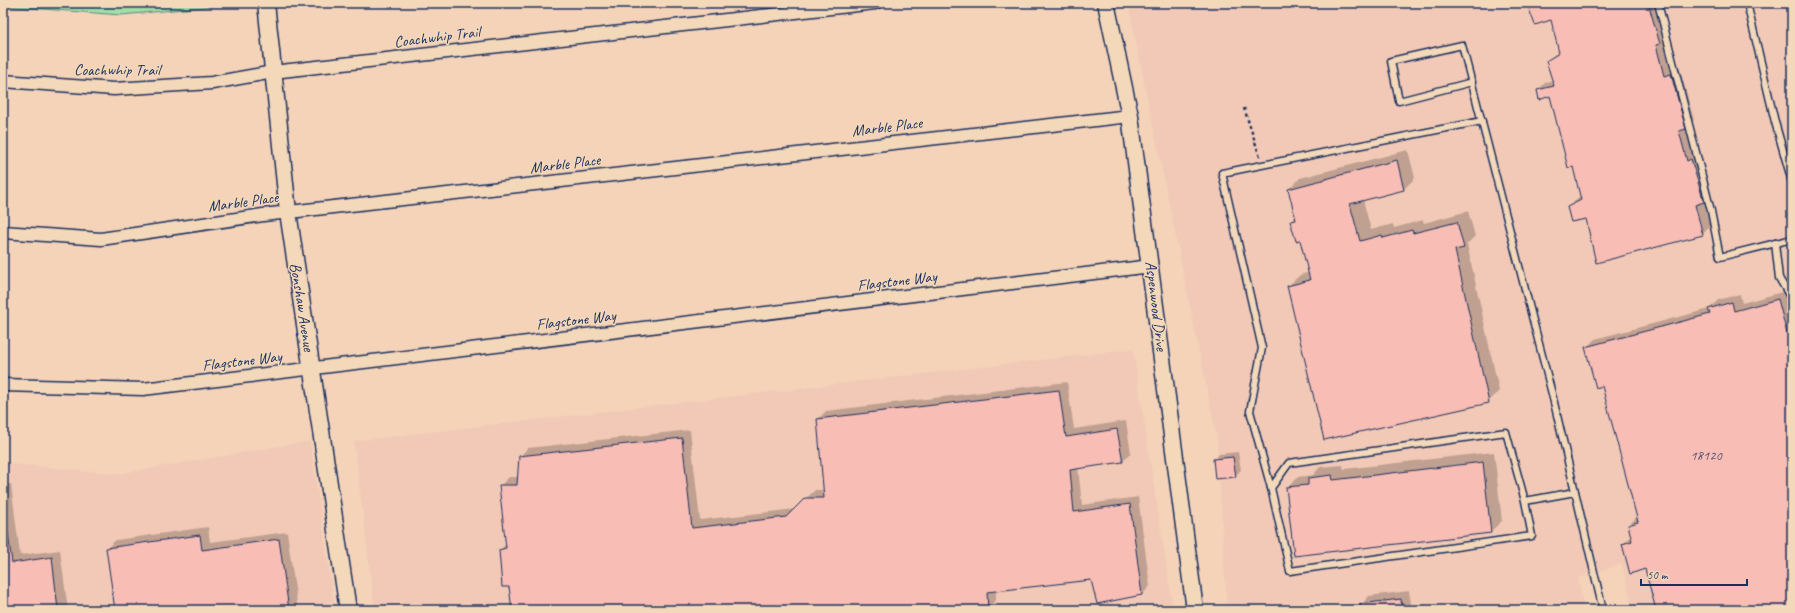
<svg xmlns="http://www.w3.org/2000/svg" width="1795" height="613" font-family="Caveat,sans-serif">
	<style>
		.built { fill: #f1c9b6 }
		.green { fill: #a1dfa7; stroke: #5e8782 }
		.shadow { fill: #0003 }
		.building { fill: #f8bdb4; stroke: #1b2f5e }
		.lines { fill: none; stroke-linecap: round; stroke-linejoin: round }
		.service-casing { stroke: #1b2f5e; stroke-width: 9 }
		.minor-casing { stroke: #1b2f5e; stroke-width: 15 }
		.tertiary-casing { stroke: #1b2f5e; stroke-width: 19 }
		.path { stroke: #1b2f5e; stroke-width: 2.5; stroke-dasharray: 3 3; stroke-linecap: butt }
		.service { stroke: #f3d8ba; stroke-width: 6 }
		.minor { stroke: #f3d8ba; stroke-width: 12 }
		.tertiary { stroke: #f3d8ba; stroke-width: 16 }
		.labels { text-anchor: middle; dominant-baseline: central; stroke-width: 3; stroke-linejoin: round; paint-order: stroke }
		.number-label { font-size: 14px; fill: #525274 }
		.street-label { font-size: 16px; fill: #1b2f5e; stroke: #f3d8ba }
	</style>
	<rect width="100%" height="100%" fill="#f4d3b9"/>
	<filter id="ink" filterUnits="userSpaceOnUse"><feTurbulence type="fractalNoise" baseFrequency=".025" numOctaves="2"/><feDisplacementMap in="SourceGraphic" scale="8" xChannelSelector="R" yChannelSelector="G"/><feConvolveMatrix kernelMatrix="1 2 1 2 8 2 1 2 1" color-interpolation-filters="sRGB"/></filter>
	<g filter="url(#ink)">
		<g class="built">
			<path d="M1128,3H1792V610H1633L1622,564L1578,578L1584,610H1227L1217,438Z"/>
			<path d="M1133,349L1173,610H375L354,441Z"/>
			<path d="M310,441L335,610H3V463L118,474Z"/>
		</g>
		<path class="green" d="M3,3H237V4L121,15L3,6Z"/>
		<g class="shadow">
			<path d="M1536,3H1659L1673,68L1679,66L1694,120L1688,126L1695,153L1700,152L1711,193L1704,200L1711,225L1703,234L1597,262L1587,218L1568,207L1581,196L1574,166L1551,95L1538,90L1546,82L1553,80L1547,61L1559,51L1552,18L1530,9Z"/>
			<path d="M1408,150L1415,178L1404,189L1363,200L1371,230L1393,224L1394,228L1423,220L1424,223L1468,211L1475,236L1467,244L1499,391L1488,402L1288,286L1300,275L1310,272L1301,239L1292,222L1296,217L1289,189L1300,178Z"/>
			<path d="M1786,291L1792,313V610H1657L1646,568L1623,544L1632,535L1629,525L1637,517L1603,385L1586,348L1595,339L1709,309L1718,300L1740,294L1742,303Z"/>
			<path d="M1067,382L1074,429L1126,421L1131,453L1123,461L1078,467L1082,505L1138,497L1150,586L1142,595L1092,579L996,590V600L988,609L979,610H513L510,586L500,550L507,543L500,486L509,477H518L520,456L528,448L690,430L700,520L795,509L815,490H824L818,419L826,411Z"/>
			<path d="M1238,452L1241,470L1235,476L1214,460L1219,454Z"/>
			<path d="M1494,452L1502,521L1490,532L1287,488L1298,477L1313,475L1320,467L1343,465L1344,469Z"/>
			<path d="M11,484L20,555L60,550L68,610H3V485Z"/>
			<path d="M208,527L210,542L287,532L298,610H116L107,548L116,540Z"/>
			<path d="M1409,591L1412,610H1362L1361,605L1369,596Z"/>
		</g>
		<g class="building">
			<path d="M1540,3H1645L1646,7L1649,6L1660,44L1656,45L1664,76L1671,74L1686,129L1679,131L1687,161L1691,159L1704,202L1695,205L1703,235L1596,263L1586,219L1571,222L1567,207L1581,200L1573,167L1568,168L1550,96L1539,100L1537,90L1554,86L1546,61L1559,53L1551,20L1535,25L1529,9Z"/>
			<path d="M1397,160L1404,190L1350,204L1360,241L1382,235L1383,238L1412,230L1413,233L1457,222L1464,248L1455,250L1489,403L1324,440L1287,286L1310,280L1300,240L1296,241L1290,221L1296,220L1288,189Z"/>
			<path d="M1778,299L1792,353V610H1656L1645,569L1630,574L1622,544L1632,541L1628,525L1638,522L1602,386L1596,388L1585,347L1710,314L1708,309L1732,302L1734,311Z"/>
			<path d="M1059,390L1066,437L1117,429L1123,462L1070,470L1074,512L1130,504L1142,595L1097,604L1091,580L987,592L988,610H512L509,587H502L499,550L506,548L499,485H517L519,456L682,438L692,528L786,517L805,498H824L817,419Z"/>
			<path d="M1233,457L1236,477L1215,479L1213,459Z"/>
			<path d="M1483,462L1491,533L1294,556L1286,487L1308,485V478L1332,475L1333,480Z"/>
			<path d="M3,495L12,563L52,557L58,610H3Z"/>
			<path d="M200,535L202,550L279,539L289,610H115L106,548Z"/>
			<path d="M1401,599L1402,610H1361L1360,604Z"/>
		</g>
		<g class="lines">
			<defs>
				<g id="service">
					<path d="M1658,3L1711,211L1720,257L1792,239"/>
					<path d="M1747,3L1775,122L1792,182"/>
					<path d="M1472,82L1399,101L1391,61L1462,45L1552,394L1603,610"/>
					<path d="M1775,243L1779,278L1792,300"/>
					<path d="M1271,488L1250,411L1262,348L1222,173L1482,121"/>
					<path d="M1525,501L1532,536L1290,571L1271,488L1289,463L1506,432L1525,501L1575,492"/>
				</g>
				<g id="minor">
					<path d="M3,81L114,89L212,83L273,72L875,3"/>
					<path d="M3,232L101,239L263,215L1130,116"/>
					<path d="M3,385L143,389L1151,266"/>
				</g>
				<g id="tertiary">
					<path d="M266,3L288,212L348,610"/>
					<path d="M1106,3L1130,116L1195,610"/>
				</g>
			</defs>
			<use href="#service" class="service-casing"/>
			<use href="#minor" class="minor-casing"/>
			<use href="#tertiary" class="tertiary-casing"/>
			<path class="path" d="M1244,108L1260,157"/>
			<use href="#service" class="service"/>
			<use href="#minor" class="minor"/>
			<use href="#tertiary" class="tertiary"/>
		</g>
	</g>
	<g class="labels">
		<g class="number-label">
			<text x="1706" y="455">18120</text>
		</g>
		<g class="street-label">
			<text transform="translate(437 37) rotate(-7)">Coachwhip Trail</text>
			<text x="117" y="70">Coachwhip Trail</text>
			<text transform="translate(887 127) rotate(-7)">Marble Place</text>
			<text transform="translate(565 164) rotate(-7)">Marble Place</text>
			<text transform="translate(243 202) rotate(-8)">Marble Place</text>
			<text transform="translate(897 281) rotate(-7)">Flagstone Way</text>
			<text transform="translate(1156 306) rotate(83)">Aspenwood Drive</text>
			<text transform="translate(302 307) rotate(81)">Bonshaw Avenue</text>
			<text transform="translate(576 320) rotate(-7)">Flagstone Way</text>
			<text transform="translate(242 361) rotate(-7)">Flagstone Way</text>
		</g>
	</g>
	<rect width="1795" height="613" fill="none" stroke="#f3d8ba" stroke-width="16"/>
	<rect x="8" y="8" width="1779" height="597" fill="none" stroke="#1b2f5e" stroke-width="1.5" filter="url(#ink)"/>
	<path d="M1641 579v6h106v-6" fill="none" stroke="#1b2f5e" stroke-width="2"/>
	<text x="1647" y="579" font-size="12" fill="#1b2f5e" stroke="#f3d8ba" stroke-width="3" paint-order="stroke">50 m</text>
</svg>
